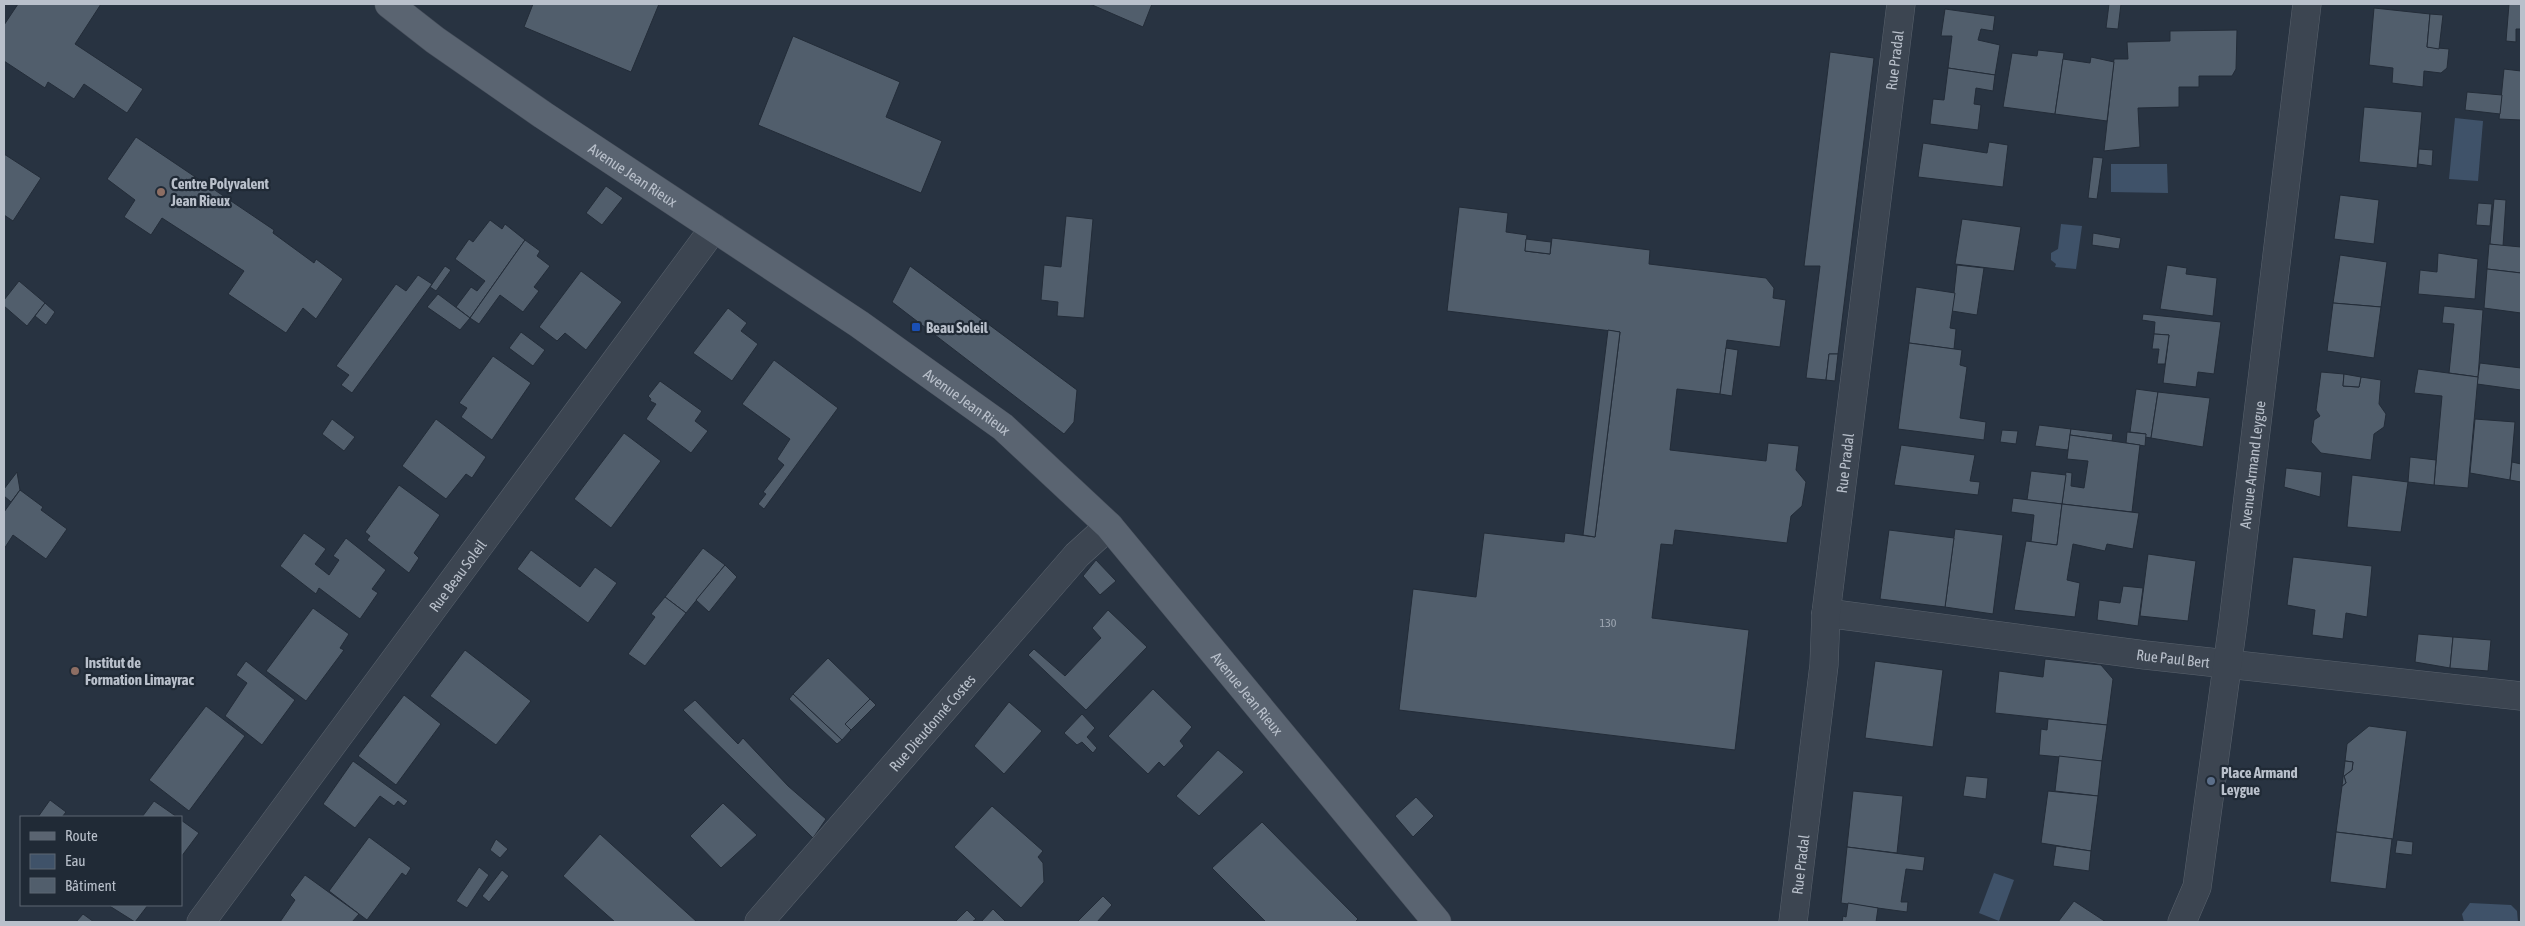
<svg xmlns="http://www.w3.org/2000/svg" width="2525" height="926" viewBox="0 0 2525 926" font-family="'Asap Condensed',sans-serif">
	<rect width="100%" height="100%" fill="#283341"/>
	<!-- water -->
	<g fill="#3f5269">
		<path d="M2455,118L2483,121L2478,181L2449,179Z"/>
		<path d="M2111,164H2167L2168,193L2111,192Z"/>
		<path d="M2061,224L2082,226L2076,269L2055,267L2056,264L2051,260V253L2058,249Z"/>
		<path d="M1994,873L2014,880L1999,921L1979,913Z"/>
		<path d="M2470,903L2511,905L2517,911L2518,922H2464L2462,914Z"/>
	</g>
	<!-- building -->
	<g fill="#515e6c" stroke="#232c38">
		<path d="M18,4H101L75,44L143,89L127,113L84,84L74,99L48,82L45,88L4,61V25Z"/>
		<path d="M533,4H659L631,72L524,27Z"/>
		<path d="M1090,4H1152L1143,27Z"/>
		<path d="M2109,4H2121L2118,29L2106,28Z"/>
		<path d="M2509,4H2521V29H2516V42L2506,41Z"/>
		<path d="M2374,8L2430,14L2427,47L2449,49L2447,68L2441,73L2424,71L2423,87L2392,83L2393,68L2369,65Z"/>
		<path d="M1945,9L1995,16L1993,31L1981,29L1978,40L2000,45L1995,75L1948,68L1952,36H1941Z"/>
		<path d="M2430,14L2443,15L2439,49L2427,47Z"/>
		<path d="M2237,30L2236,69L2232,76H2199V87H2179V107L2138,108L2140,147L2104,151L2114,59H2128L2127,42L2170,41V31Z"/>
		<path d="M793,36L900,82L886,117L942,141L921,193L758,125Z"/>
		<path d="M2038,50L2064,53L2055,114L2003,107L2012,53L2037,56Z"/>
		<path d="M1830,52L1874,58L1838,354H1829L1826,380L1806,378L1820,266H1804Z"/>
		<path d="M2091,57L2114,62L2107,121L2055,114L2063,59L2090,63Z"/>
		<path d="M1948,68L1995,75L1993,91L1976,88L1974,104L1981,105L1978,130L1930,124L1933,99L1944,100Z"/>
		<path d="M2504,69L2521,71V120L2499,119Z"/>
		<path d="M2467,92L2502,95L2500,114L2465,110Z"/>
		<path d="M2364,107L2422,112L2417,168L2359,162Z"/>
		<path d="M136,137L274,230L273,233L314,263L316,259L343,279L316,319L303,308L286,333L228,294L244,271L162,218L151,235L124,217L135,200L107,179Z"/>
		<path d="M1989,142L2008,145L2003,187L1918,177L1923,143L1987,153Z"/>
		<path d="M2419,149L2433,150L2432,166L2418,164Z"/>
		<path d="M4,154L41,178L13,221L4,215Z"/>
		<path d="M2093,157L2103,158L2097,199L2088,198Z"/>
		<path d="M606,186L623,198L602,225L586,213Z"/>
		<path d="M2340,195L2379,200L2374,244L2334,239Z"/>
		<path d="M2494,199L2506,200L2503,246L2490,244Z"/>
		<path d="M2478,203L2492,204L2490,226L2476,225Z"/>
		<path d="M1459,207L1508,213L1506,232L1527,235L1525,251L1550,254L1552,238L1650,250L1649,264L1766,278L1774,288L1773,298L1786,300L1780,347L1727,340L1720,394L1677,389L1670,450L1766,461L1768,443L1799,446L1796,470L1806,482L1802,506L1791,516L1787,543L1675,530L1673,545L1661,544L1652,618L1749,630L1735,750L1399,710L1413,589L1476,597L1484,533L1564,542L1565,533L1595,537L1620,332L1447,311Z"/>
		<path d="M1066,216L1093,219L1084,318L1057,316L1058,302L1041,300L1044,265L1061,267Z"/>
		<path d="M1962,219L2021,227L2014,271L1955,264Z"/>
		<path d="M490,220L502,229L505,224L525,240L470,318L456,307L471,287L477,291L485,281L455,259L469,239L473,242Z"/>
		<path d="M2093,233L2121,238L2119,249L2092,245Z"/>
		<path d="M1526,239L1551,242L1550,254L1525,251Z"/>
		<path d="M525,240L540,251L537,256L550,266L534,287L539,291L523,312L500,295L479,324L470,318Z"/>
		<path d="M2489,244L2521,247V273L2487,269Z"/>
		<path d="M2438,253L2478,259L2475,299L2418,294L2420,270L2437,272Z"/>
		<path d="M2340,255L2387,262L2381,307L2333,303Z"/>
		<path d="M1957,265L1984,268L1977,315L1952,311Z"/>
		<path d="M2167,265L2187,268L2186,274L2217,278L2213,316L2160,309Z"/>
		<path d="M445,266L451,270L436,291L430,287Z"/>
		<path d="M910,266L1077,390L1074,422L1064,434L892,302Z"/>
		<path d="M2487,269L2521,273V313L2484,308Z"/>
		<path d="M581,271L622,302L586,350L565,333L557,341L539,327Z"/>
		<path d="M418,275L432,284L352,393L341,385L349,375L336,366L396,284L406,291Z"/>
		<path d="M19,281L45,303L27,326L4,306V300Z"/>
		<path d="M1916,287L1955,293L1950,328L1956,329L1954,349L1909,343Z"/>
		<path d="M438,294L470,318L460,330L427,307Z"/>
		<path d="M45,303L55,312L46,325L35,316Z"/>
		<path d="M2333,303L2381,307L2374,358L2327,351Z"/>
		<path d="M2444,306L2483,310L2478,377L2449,373L2454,324L2442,323Z"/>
		<path d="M728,308L747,323L741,331L758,344L732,381L693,353Z"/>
		<path d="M2143,314L2221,322L2214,374L2198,372L2196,387L2163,383L2169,335L2154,334L2155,322L2142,320Z"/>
		<path d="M1608,330L1620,332L1595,537L1583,535Z"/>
		<path d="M521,332L545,350L533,366L509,348Z"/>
		<path d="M2154,334L2169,335L2165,364H2157L2159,349H2152Z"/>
		<path d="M1909,343L1962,350L1960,365L1967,367L1960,418L1986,422L1984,440L1898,429Z"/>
		<path d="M1726,348L1738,350L1732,396L1720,394Z"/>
		<path d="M1829,354H1838L1835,381L1826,380Z"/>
		<path d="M493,356L531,383L492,440L461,417L467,408L459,403Z"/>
		<path d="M774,360L838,408L764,509L758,504L766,494L763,492L784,465L777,459L790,439L742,404Z"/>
		<path d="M2480,363L2521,368V390L2477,384Z"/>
		<path d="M2418,369L2478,377L2468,488L2434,485L2442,396L2414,393Z"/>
		<path d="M2321,372L2344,374L2343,386L2359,387L2361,377L2381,380L2379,404L2386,414L2384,427L2374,434L2371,460L2321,453L2311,442L2314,420L2320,416L2316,410Z"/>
		<path d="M2344,374L2361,377L2359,387L2343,386Z"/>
		<path d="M660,381L702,411L695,421L708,431L691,453L646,419L656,404L650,401L651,399L648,396Z"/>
		<path d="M2136,389L2158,392L2151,438L2145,437L2146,434L2130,432Z"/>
		<path d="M2158,392L2210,398L2203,447L2151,438Z"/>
		<path d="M332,419L355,437L344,451L322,434Z"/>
		<path d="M436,419L486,457L472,478L466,474L446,499L402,466Z"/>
		<path d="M2475,419L2515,422L2510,480L2470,473Z"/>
		<path d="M2039,425L2071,429L2068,450L2035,446Z"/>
		<path d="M2071,429L2113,434L2112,441L2070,435Z"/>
		<path d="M2002,430L2018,431L2016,444L2000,442Z"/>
		<path d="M2127,432L2146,434L2145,446L2126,443Z"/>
		<path d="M624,433L661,461L611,528L574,499Z"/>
		<path d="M2070,435L2140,445L2132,512L2062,504L2066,472L2072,473L2071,486L2084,488L2088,461L2067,459Z"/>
		<path d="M1901,445L1975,455L1970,481L1980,482L1978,495L1894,485Z"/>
		<path d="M2410,457L2436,460L2434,485L2408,482Z"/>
		<path d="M2512,462L2521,464V482L2510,480Z"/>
		<path d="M2286,468L2322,472L2320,497L2284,487Z"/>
		<path d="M2031,471L2066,475L2062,504L2027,500Z"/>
		<path d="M17,472L20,490L11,502L4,496V489Z"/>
		<path d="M2352,475L2408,482L2401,532L2347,527Z"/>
		<path d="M399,485L440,515L414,553L419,558L409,573L367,540L370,536L365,532Z"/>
		<path d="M20,490L43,507L41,510L67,529L46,559L13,535L4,549V512Z"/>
		<path d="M2013,498L2062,504L2057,545L2031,542L2034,515L2011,512Z"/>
		<path d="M2062,504L2139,513L2133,549L2107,544L2105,551L2073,544L2067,580L2080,583L2075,617L2014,610L2026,541L2057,545Z"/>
		<path d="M1955,529L2003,535L1993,614L1945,607Z"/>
		<path d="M1889,530L1954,538L1945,607L1880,599Z"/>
		<path d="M304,533L326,549L315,564L329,575L339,560L333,556L346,538L386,570L372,589L378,593L360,619L319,588L316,594L280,566Z"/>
		<path d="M703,548L725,565L686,613L665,597Z"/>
		<path d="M531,550L580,587L595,567L617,583L588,623L517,569Z"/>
		<path d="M2148,554L2196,561L2188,621L2140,616Z"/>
		<path d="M2293,557L2372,566L2367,617L2346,613L2343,639L2312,635L2315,610L2287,605Z"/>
		<path d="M1096,560L1116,581L1100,595L1083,576Z"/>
		<path d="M725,565L737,577L709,612L696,600Z"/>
		<path d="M2123,586L2143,588L2138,626L2097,620L2099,600L2120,603Z"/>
		<path d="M665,597L686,613L645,666L628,654L655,617L651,614Z"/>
		<path d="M313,608L349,634L340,648L344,650L306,701L266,671Z"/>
		<path d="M1108,610L1147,647L1086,710L1028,655L1034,649L1065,676L1101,638L1092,628Z"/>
		<path d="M2418,634L2453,637L2450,668L2415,662Z"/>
		<path d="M2453,637L2491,640L2488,671L2450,668Z"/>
		<path d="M465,650L531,701L496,745L430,696Z"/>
		<path d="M828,658L870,699L845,724L851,730L842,740L793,694Z"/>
		<path d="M2045,659L2101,665L2113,679L2107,725L1995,713L1999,671L2043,677Z"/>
		<path d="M246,661L295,700L262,745L225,716L247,683L236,675Z"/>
		<path d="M1875,661L1943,670L1933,747L1865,738Z"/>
		<path d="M1153,689L1192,727L1180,741L1184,746L1164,767L1159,762L1148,774L1108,736Z"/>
		<path d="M793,694L842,740L837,744L789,699Z"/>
		<path d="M404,695L441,724L396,785L358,756Z"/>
		<path d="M870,699L876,705L851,730L845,724Z"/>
		<path d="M695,700L738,744L743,738L788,786L826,819L813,838L683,710Z"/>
		<path d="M1009,702L1042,731L1004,774L974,746Z"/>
		<path d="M206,706L245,736L189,811L149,780Z"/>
		<path d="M1082,714L1095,728L1087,737L1097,748L1093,753L1082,742L1077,745L1064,733Z"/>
		<path d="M2048,719L2107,725L2102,761L2039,755L2041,729L2047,730Z"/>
		<path d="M2369,726L2407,731L2393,839L2336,832L2342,786L2346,783L2344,776L2352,770L2353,762L2345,761L2347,744Z"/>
		<path d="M1218,750L1244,772L1199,816L1176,796Z"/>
		<path d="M2059,756L2102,761L2098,796L2055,791Z"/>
		<path d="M353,761L408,801L404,806L398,801L394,806L380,796L355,828L323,804Z"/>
		<path d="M2345,761L2353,762L2352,770L2344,776L2346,783L2342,786Z"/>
		<path d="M1966,776L1988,778L1986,799L1963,796Z"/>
		<path d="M1853,791L1903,796L1897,853L1847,847Z"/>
		<path d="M2048,791L2098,796L2091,851L2041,843Z"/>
		<path d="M1416,797L1434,816L1413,837L1395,816Z"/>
		<path d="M50,800L66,812L62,817H38Z"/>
		<path d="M154,801L177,817H142Z"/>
		<path d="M723,803L757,835L721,868L690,836Z"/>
		<path d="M992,806L1043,851L1038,857L1043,863L1044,882L1021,908L954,847Z"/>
		<path d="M181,820L199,833L181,857Z"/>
		<path d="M1262,822L1358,919L1355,922H1266L1212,868Z"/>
		<path d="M2336,832L2392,839L2386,889L2330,882Z"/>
		<path d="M600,834L697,922H615L563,876Z"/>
		<path d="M369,837L411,868L406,876L402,873L367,920L329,891Z"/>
		<path d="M496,839L508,849L500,858L490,850Z"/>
		<path d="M2397,840L2413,842L2412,855L2395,853Z"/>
		<path d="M2056,846L2091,851L2089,871L2053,866Z"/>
		<path d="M1847,847L1925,857L1923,871L1906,869L1901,902H1908L1907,912L1841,903Z"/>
		<path d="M479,867L489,875L467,908L456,901Z"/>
		<path d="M502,870L509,876L489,902L482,896Z"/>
		<path d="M305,875L359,914L352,922H280L295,900L290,895Z"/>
		<path d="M1103,896L1112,905L1097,922H1077Z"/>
		<path d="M2074,901L2106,922H2058Z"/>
		<path d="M1848,903L1878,908L1876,922H1880H1842L1843,916L1846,917Z"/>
		<path d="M108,905H148L135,922Z"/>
		<path d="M993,909L1006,922H981Z"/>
		<path d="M967,910L976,919L972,922H955Z"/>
		<path d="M83,914L94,922H76Z"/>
	</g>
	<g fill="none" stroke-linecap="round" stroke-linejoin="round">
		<defs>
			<g id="minor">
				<path id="s1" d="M1826,613L2145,655L2521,696"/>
				<path id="s2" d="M201,922L714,228"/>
				<path id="s3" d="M759,922L1077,555L1109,526"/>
				<path id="s4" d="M1793,922L1824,665L1826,613L1901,4"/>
				<path id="s5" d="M2182,922L2197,887L2233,623L2307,4"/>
			</g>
			<g id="major">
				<path id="s6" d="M389,4L435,40L543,115L859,324L1003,427L1109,526L1437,922"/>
			</g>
		</defs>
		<!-- minor casing -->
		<use href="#minor" stroke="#5a636e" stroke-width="29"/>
		<!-- major casing -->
		<use href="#major" stroke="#464e5a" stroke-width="29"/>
		<!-- minor -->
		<use href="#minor" stroke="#3c4551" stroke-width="28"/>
		<!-- major -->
		<use href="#major" stroke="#5a6471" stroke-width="28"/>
	</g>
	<!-- markers -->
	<g fill="#8d6e63" stroke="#202a36" stroke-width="2">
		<circle cx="161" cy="192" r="5"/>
		<circle cx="75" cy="671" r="5"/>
	</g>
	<rect fill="#1a4fb4" stroke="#202a36" stroke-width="2" x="911" y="322" width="10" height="10" rx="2.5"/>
	<circle fill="#5c6f8a" stroke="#202a36" stroke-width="2" cx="2211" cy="781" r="5"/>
	<g text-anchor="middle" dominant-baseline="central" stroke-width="4.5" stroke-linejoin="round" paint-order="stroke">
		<!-- number labels -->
		<g font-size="12" fill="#9fa8b3">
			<text x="1608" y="623">130</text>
		</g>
		<!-- street labels -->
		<g font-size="15" fill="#b9c0cb" stroke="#202a36">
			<text stroke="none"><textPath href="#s4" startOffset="868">Rue Pradal</textPath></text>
			<text stroke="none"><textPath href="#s6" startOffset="298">Avenue Jean Rieux</textPath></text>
			<text stroke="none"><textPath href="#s6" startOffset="702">Avenue Jean Rieux</textPath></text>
			<text stroke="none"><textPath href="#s4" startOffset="462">Rue Pradal</textPath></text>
			<text stroke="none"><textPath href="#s5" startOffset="464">Avenue Armand Leygue</textPath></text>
			<text stroke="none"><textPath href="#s2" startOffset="431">Rue Beau Soleil</textPath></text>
			<text stroke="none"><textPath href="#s1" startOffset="350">Rue Paul Bert</textPath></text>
			<text stroke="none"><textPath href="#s6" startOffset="1108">Avenue Jean Rieux</textPath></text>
			<text stroke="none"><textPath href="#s3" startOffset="264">Rue Dieudonné Costes</textPath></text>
			<text stroke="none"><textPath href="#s4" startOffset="58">Rue Pradal</textPath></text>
		</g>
		<!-- poi labels -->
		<g font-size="15" font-weight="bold" fill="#b9c0cb" stroke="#202a36" text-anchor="start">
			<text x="171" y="183">Centre Polyvalent<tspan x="171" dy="17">Jean Rieux</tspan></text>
			<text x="926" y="327">Beau Soleil</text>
			<text x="85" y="662">Institut de<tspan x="85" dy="17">Formation Limayrac</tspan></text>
			<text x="2221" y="772">Place Armand<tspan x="2221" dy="17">Leygue</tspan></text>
		</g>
	</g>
	<!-- border -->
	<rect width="2525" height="926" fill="none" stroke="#b9c0cb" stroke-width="10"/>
	<!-- legend -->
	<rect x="20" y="816" width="162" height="90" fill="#202a36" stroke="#5d6672"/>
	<rect x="30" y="832" width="25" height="8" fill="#5a6471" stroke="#5d6672"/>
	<text x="65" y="841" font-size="15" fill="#b9c0cb">Route</text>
	<rect x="30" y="854" width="25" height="15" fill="#3f5269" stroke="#5d6672"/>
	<text x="65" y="866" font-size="15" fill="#b9c0cb">Eau</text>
	<rect x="30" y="878" width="25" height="15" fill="#515e6c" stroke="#5d6672"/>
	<text x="65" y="891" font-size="15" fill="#b9c0cb">Bâtiment</text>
</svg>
